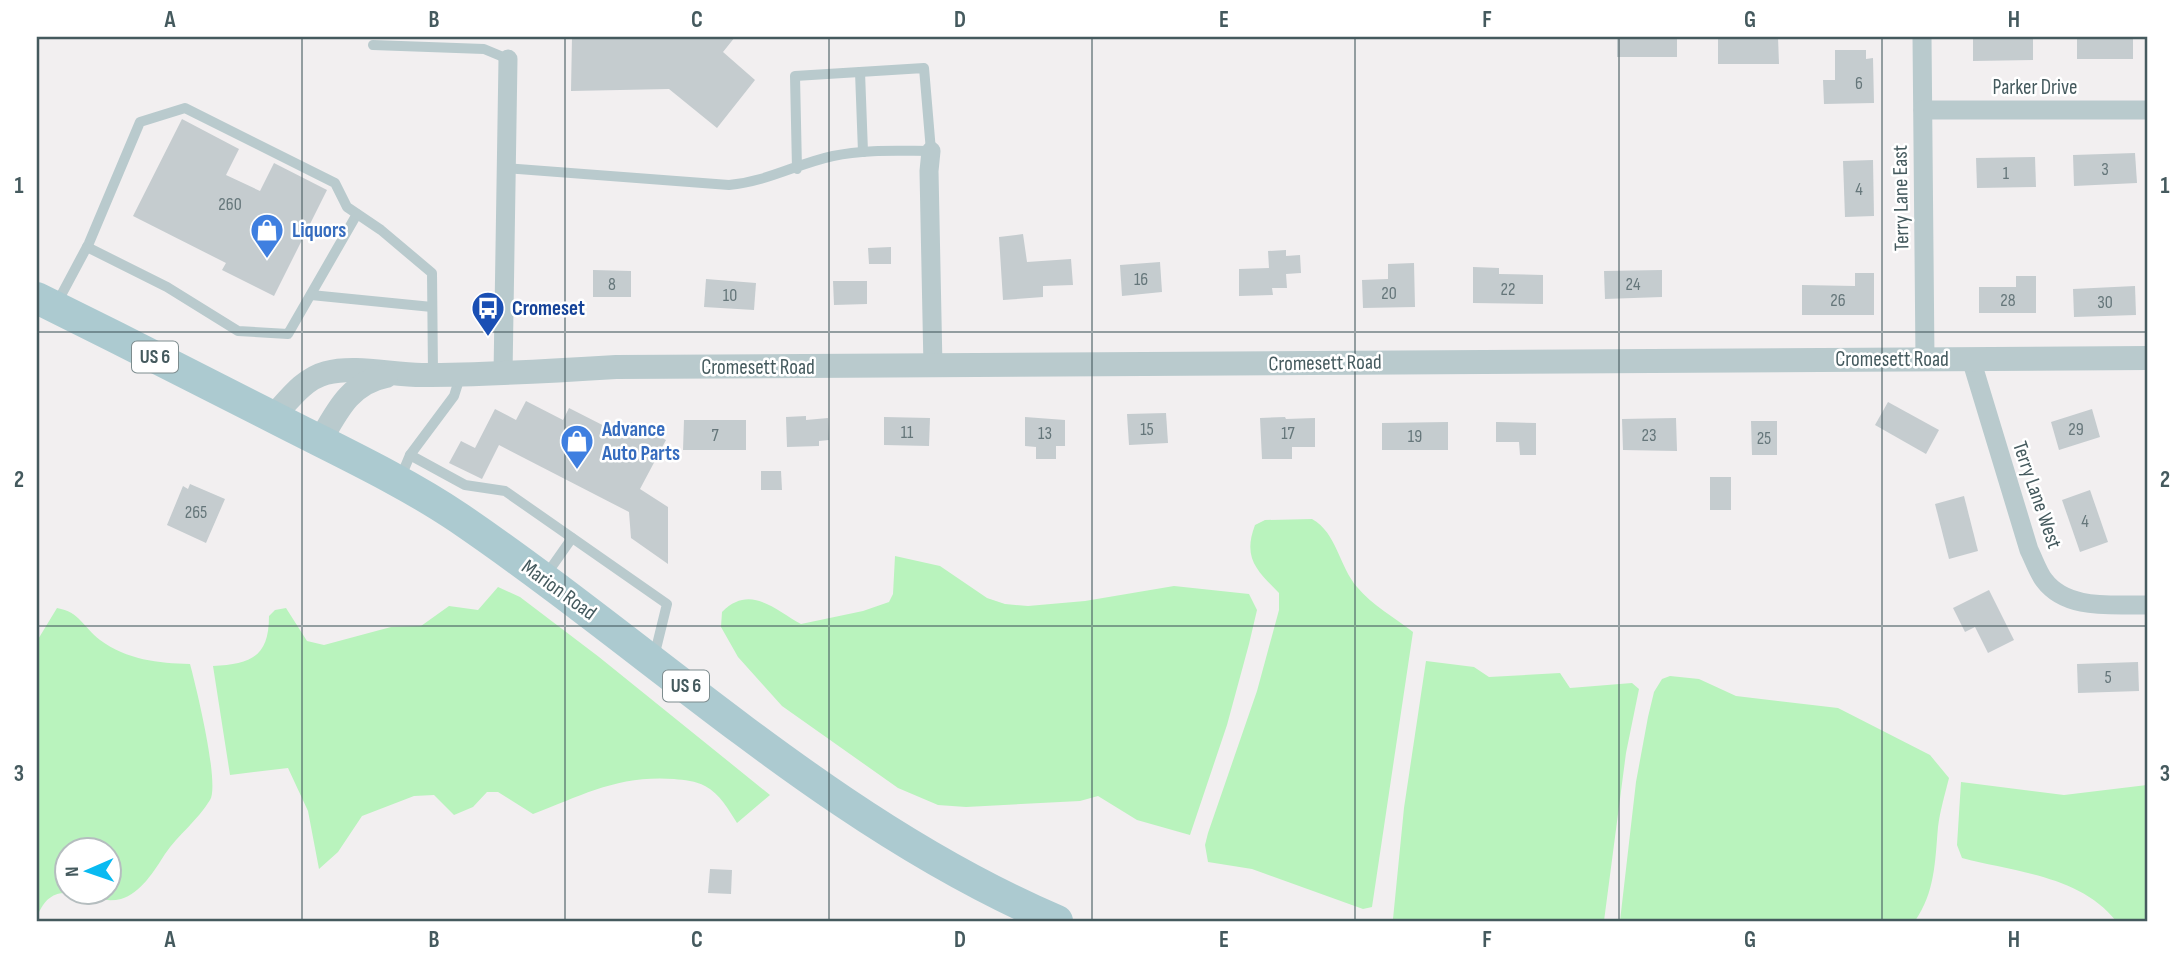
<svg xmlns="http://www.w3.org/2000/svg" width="2184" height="958" viewBox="0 0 2184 958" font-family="'Sofia Sans Condensed',sans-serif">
	<rect width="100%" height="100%" fill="#f2eff0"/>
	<!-- green -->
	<g fill="#b9f3bd" fill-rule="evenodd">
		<path d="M1312,519C1337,533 1339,566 1357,587C1372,605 1395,618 1413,632L1372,907L1363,909L1252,869L1208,862L1205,845L1208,833L1257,691L1279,610V593C1258,571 1242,559 1255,525L1265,520Z"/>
		<path d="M895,556L940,566L987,598L1005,604L1028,606L1085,601L1174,586L1249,594L1257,610L1249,644L1227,725L1190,835L1137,820L1098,796L1080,801L966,807L938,805L898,788L782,706L738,657L721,627L722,612C750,584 774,609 801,624L863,611L889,602L893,594Z"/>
		<path d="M498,587L520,597L599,657L770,795L737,823C728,809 720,794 705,786C696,781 684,780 674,779C618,775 583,795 533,814L498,792H487L473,807L454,815L434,795L414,796L362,816L338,852L319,869L308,811L288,768L230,775L213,666C251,664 269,657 269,616L275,610L286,608L307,641L324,645L391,627L421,626L449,606L478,610Z"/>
		<path d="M57,608C80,612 83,627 100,640C127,660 158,663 190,664C196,686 220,784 210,800C198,820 178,835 165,854C155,870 140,894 121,899C88,907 55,871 37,917V641ZM66,850H108V892H66Z"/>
		<path d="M1426,661L1474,667L1489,677L1560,673L1570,688L1632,683L1639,689L1626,753L1604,921L1393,919L1404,808Z"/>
		<path d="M1670,676L1699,679L1736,696L1838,708L1930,755L1949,778C1945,794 1940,811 1938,827C1935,862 1935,892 1915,921H1620L1636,782L1648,717L1654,692L1662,679Z"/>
		<path d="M1961,782L2064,795L2147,785V921H2116C2080,875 2014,872 1962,858L1957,845Z"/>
	</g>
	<!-- building -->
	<g fill="#c5cccf">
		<path d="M572,37H735L723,52L755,80L717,128L669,89L571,91Z"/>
		<rect x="1617" y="37" width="60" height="20"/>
		<path d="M1718,37H1778L1779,64H1718Z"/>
		<path d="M1973,37H2033V60L1973,61Z"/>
		<rect x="2077" y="37" width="56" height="22"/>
		<path d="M1835,50H1866V59L1873,58L1874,103L1824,104L1823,80H1835Z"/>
		<path d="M182,119L239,149L226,175L260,191L274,163L327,190L274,296L222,270L226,263L133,216Z"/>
		<path d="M2135,153L2137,183L2074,186L2073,155Z"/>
		<path d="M2035,157L2036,187L1977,188L1976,158Z"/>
		<path d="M1873,160L1874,216L1845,217L1843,161Z"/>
		<path d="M1023,234L1027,262L1071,259L1073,285L1043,286V297L1003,300L999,237Z"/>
		<path d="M891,247V264H869L868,248Z"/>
		<path d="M1286,250V256L1300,255L1301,273L1286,274L1287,288H1272L1273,295L1239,296V269L1269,268L1268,251Z"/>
		<path d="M1160,262L1162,292L1122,296L1120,265Z"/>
		<path d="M1414,263L1415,307L1363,308L1362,280L1388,279V264Z"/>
		<path d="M1473,267L1499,268V274L1543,275V304L1473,303Z"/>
		<path d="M593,270L631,271V297H593Z"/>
		<path d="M1662,270V297L1605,299L1604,271Z"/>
		<path d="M1855,273H1874V315H1802V285L1855,286Z"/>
		<path d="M2016,276H2036V313H1979V287H2016Z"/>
		<path d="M706,279L756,283L754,310L704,307Z"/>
		<path d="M833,281H867V304L834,305Z"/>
		<path d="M2135,286L2136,315L2074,317L2073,289Z"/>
		<path d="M526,401L563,420L569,408L624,436L631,422L666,440L640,489L668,507V564L631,538L629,512L499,445L482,479L449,463L461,441L475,448L495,409L516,420Z"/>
		<path d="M1888,402L1939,430L1926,454L1875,425Z"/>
		<path d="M2092,409L2100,437L2059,450L2051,422Z"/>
		<path d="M1166,413L1168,443L1129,445L1127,414Z"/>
		<path d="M806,416V420L828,418L829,440L819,441V446L787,447L786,417Z"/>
		<path d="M884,417L930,418L929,446L884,445Z"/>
		<path d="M1025,417L1065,420V446H1056V459H1036V447L1025,446Z"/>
		<path d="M1285,417L1286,419L1315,418V447H1292V459H1262L1260,418Z"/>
		<path d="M1676,418L1677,451L1623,450L1622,419Z"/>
		<path d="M684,420H746V450H683Z"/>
		<path d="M1751,421H1777V455H1752Z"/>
		<path d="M1448,422V450H1382V423Z"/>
		<path d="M1496,422L1536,423V455H1520L1519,442H1496Z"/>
		<path d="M761,471H781L782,490H761Z"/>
		<rect x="1710" y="477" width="21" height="33"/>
		<path d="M190,484L225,499L206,543L167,525L183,486L188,489Z"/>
		<path d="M2090,490L2108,542L2080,552L2062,500Z"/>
		<path d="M1964,496L1978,551L1949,559L1935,504Z"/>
		<path d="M1989,590L2014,640L1988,653L1975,627L1965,632L1953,608Z"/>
		<path d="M2138,662L2139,691L2078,693L2077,664Z"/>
		<path d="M710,869L732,870L731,894L708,893Z"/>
	</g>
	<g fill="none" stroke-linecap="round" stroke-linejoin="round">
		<!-- service -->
		<g stroke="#b9cacd" stroke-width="10">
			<path d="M373,45L484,49L508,59"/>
			<path d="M860,72L863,152"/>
			<path d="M506,168L729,185C769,181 796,164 833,156C865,149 899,151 931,151L924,68L795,76L797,169"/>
			<path d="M87,247L167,287L238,331L288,334L357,214"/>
			<path d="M311,295L432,307"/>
			<path d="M57,303L89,243L140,122L185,108L335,183L347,207L381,230L432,273L433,374"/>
			<path d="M410,455L454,396L460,377"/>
			<path d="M400,479L410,455L465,485L505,491L667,604L654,657"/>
			<path d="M546,575L572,538"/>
		</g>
		<!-- minor -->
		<g stroke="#b9cacd" stroke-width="19">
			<path d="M1922,37L1925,359"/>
			<path d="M1923,110H2147"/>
			<path d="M931,151L929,171L933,367"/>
			<path d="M1971,359L2029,550C2034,560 2038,572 2044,580C2067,611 2113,604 2147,605"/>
			<path d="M503,375L508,59"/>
		</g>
		<!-- tertiary -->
		<g stroke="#b9cacd" stroke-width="24">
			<path d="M273,417C288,401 303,379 326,373C356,365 391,375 422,375C487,375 552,371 616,367L2147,358"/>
			<path d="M320,441C337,411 350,383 386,376"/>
		</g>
		<!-- primary -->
		<path stroke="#accad0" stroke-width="32" d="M37,298C116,337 195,377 273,417C335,449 401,479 459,518C658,654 833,825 1057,921"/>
	</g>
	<!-- grid -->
	<path fill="none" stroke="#455a5e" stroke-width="2" stroke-opacity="0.55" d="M302,37V921M565,37V921M829,37V921M1092,37V921M1355,37V921M1619,37V921M1882,37V921M37,332H2147M37,626H2147"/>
	<!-- icons -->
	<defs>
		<symbol id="shop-pin" viewBox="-11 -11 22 30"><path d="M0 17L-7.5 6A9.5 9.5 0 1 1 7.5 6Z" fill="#3f7fe0" stroke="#fff"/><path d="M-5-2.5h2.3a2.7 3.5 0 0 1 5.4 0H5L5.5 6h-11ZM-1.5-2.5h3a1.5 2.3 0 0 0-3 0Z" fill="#fff"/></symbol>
		<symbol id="bus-pin" viewBox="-11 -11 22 30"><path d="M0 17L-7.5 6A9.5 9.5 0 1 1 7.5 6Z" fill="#1a4fb4" stroke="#fff"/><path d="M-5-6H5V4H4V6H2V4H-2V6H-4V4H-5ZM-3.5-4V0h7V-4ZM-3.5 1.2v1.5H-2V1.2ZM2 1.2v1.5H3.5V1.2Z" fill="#fff"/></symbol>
	</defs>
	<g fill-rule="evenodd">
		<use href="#shop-pin" x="248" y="211" width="38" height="52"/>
		<use href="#bus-pin" x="469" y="289" width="38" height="52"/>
		<use href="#shop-pin" x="558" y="422" width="38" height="52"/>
	</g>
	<g text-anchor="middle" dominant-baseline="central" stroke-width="5" stroke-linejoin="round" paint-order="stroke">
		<!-- number labels -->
		<g font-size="18" fill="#65767a">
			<text x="1859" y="83">6</text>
			<text x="2105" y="169">3</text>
			<text x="2006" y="173">1</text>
			<text x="1859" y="189">4</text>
			<text x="230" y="204">260</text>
			<text x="1141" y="279">16</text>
			<text x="612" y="284">8</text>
			<text x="1633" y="284">24</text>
			<text x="1508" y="289">22</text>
			<text x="1389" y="293">20</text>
			<text x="730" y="295">10</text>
			<text x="1838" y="300">26</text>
			<text x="2008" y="300">28</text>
			<text x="2105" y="302">30</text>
			<text x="1147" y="429">15</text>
			<text x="2076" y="429">29</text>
			<text x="907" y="432">11</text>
			<text x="1045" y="433">13</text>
			<text x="1288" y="433">17</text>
			<text x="715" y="435">7</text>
			<text x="1649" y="435">23</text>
			<text x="1415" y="436">19</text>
			<text x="1764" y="438">25</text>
			<text x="196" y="512">265</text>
			<text x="2085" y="521">4</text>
			<text x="2108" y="677">5</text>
		</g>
		<!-- shield labels -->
		<g fill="#fff" stroke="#7d8c8e" stroke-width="2">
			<rect x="132" y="341.5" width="46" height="31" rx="5"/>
			<rect x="663" y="670.5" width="46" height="31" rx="5"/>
		</g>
		<g font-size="19" font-weight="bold" fill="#455a5e">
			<text x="155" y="357">US 6</text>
			<text x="686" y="686">US 6</text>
		</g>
		<!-- street labels -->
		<g font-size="21" fill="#455a5e" stroke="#fff">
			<text x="2035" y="87">Parker Drive</text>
			<text transform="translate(1901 198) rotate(-91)">Terry Lane East</text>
			<text x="1892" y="359">Cromesett Road</text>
			<text transform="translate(1325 363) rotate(-1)">Cromesett Road</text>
			<text x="758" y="367">Cromesett Road</text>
			<text transform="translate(2037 495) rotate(71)">Terry Lane West</text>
			<text transform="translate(559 590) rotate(36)">Marion Road</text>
		</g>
		<!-- shop labels -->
		<g font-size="21" font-weight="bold" fill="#366cbe" stroke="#fff" text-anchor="start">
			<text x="292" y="230">Liquors</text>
			<text x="602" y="429">Advance<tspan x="602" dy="24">Auto Parts</tspan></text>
		</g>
		<!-- transit labels -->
		<g font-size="21" font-weight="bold" fill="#164399" stroke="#fff" text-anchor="start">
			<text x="512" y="308">Cromeset</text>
		</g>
	</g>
	<!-- border -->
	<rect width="2184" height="958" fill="none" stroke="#ffffff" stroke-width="77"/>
	<!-- north arrow -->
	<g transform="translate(88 871) rotate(268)"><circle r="33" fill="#ffffff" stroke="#b5bdbf" stroke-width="2"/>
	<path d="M0-5L12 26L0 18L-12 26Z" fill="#09baf1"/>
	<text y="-10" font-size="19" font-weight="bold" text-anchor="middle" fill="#455a5e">N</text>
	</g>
	<rect x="38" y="38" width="2108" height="882" fill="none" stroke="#455a5e" stroke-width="2.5"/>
	<g font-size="23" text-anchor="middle" font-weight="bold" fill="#455a5e">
		<text x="170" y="27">A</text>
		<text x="434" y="27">B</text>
		<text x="697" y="27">C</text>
		<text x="960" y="27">D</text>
		<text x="1224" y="27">E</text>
		<text x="1487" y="27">F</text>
		<text x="1750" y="27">G</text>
		<text x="2014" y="27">H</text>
		<text x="19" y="193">1</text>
		<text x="2165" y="193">1</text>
		<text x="19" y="487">2</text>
		<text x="2165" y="487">2</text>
		<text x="19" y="781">3</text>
		<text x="2165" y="781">3</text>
		<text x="170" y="947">A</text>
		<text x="434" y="947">B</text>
		<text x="697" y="947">C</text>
		<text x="960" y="947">D</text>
		<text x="1224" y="947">E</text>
		<text x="1487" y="947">F</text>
		<text x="1750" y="947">G</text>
		<text x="2014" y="947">H</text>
	</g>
</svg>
